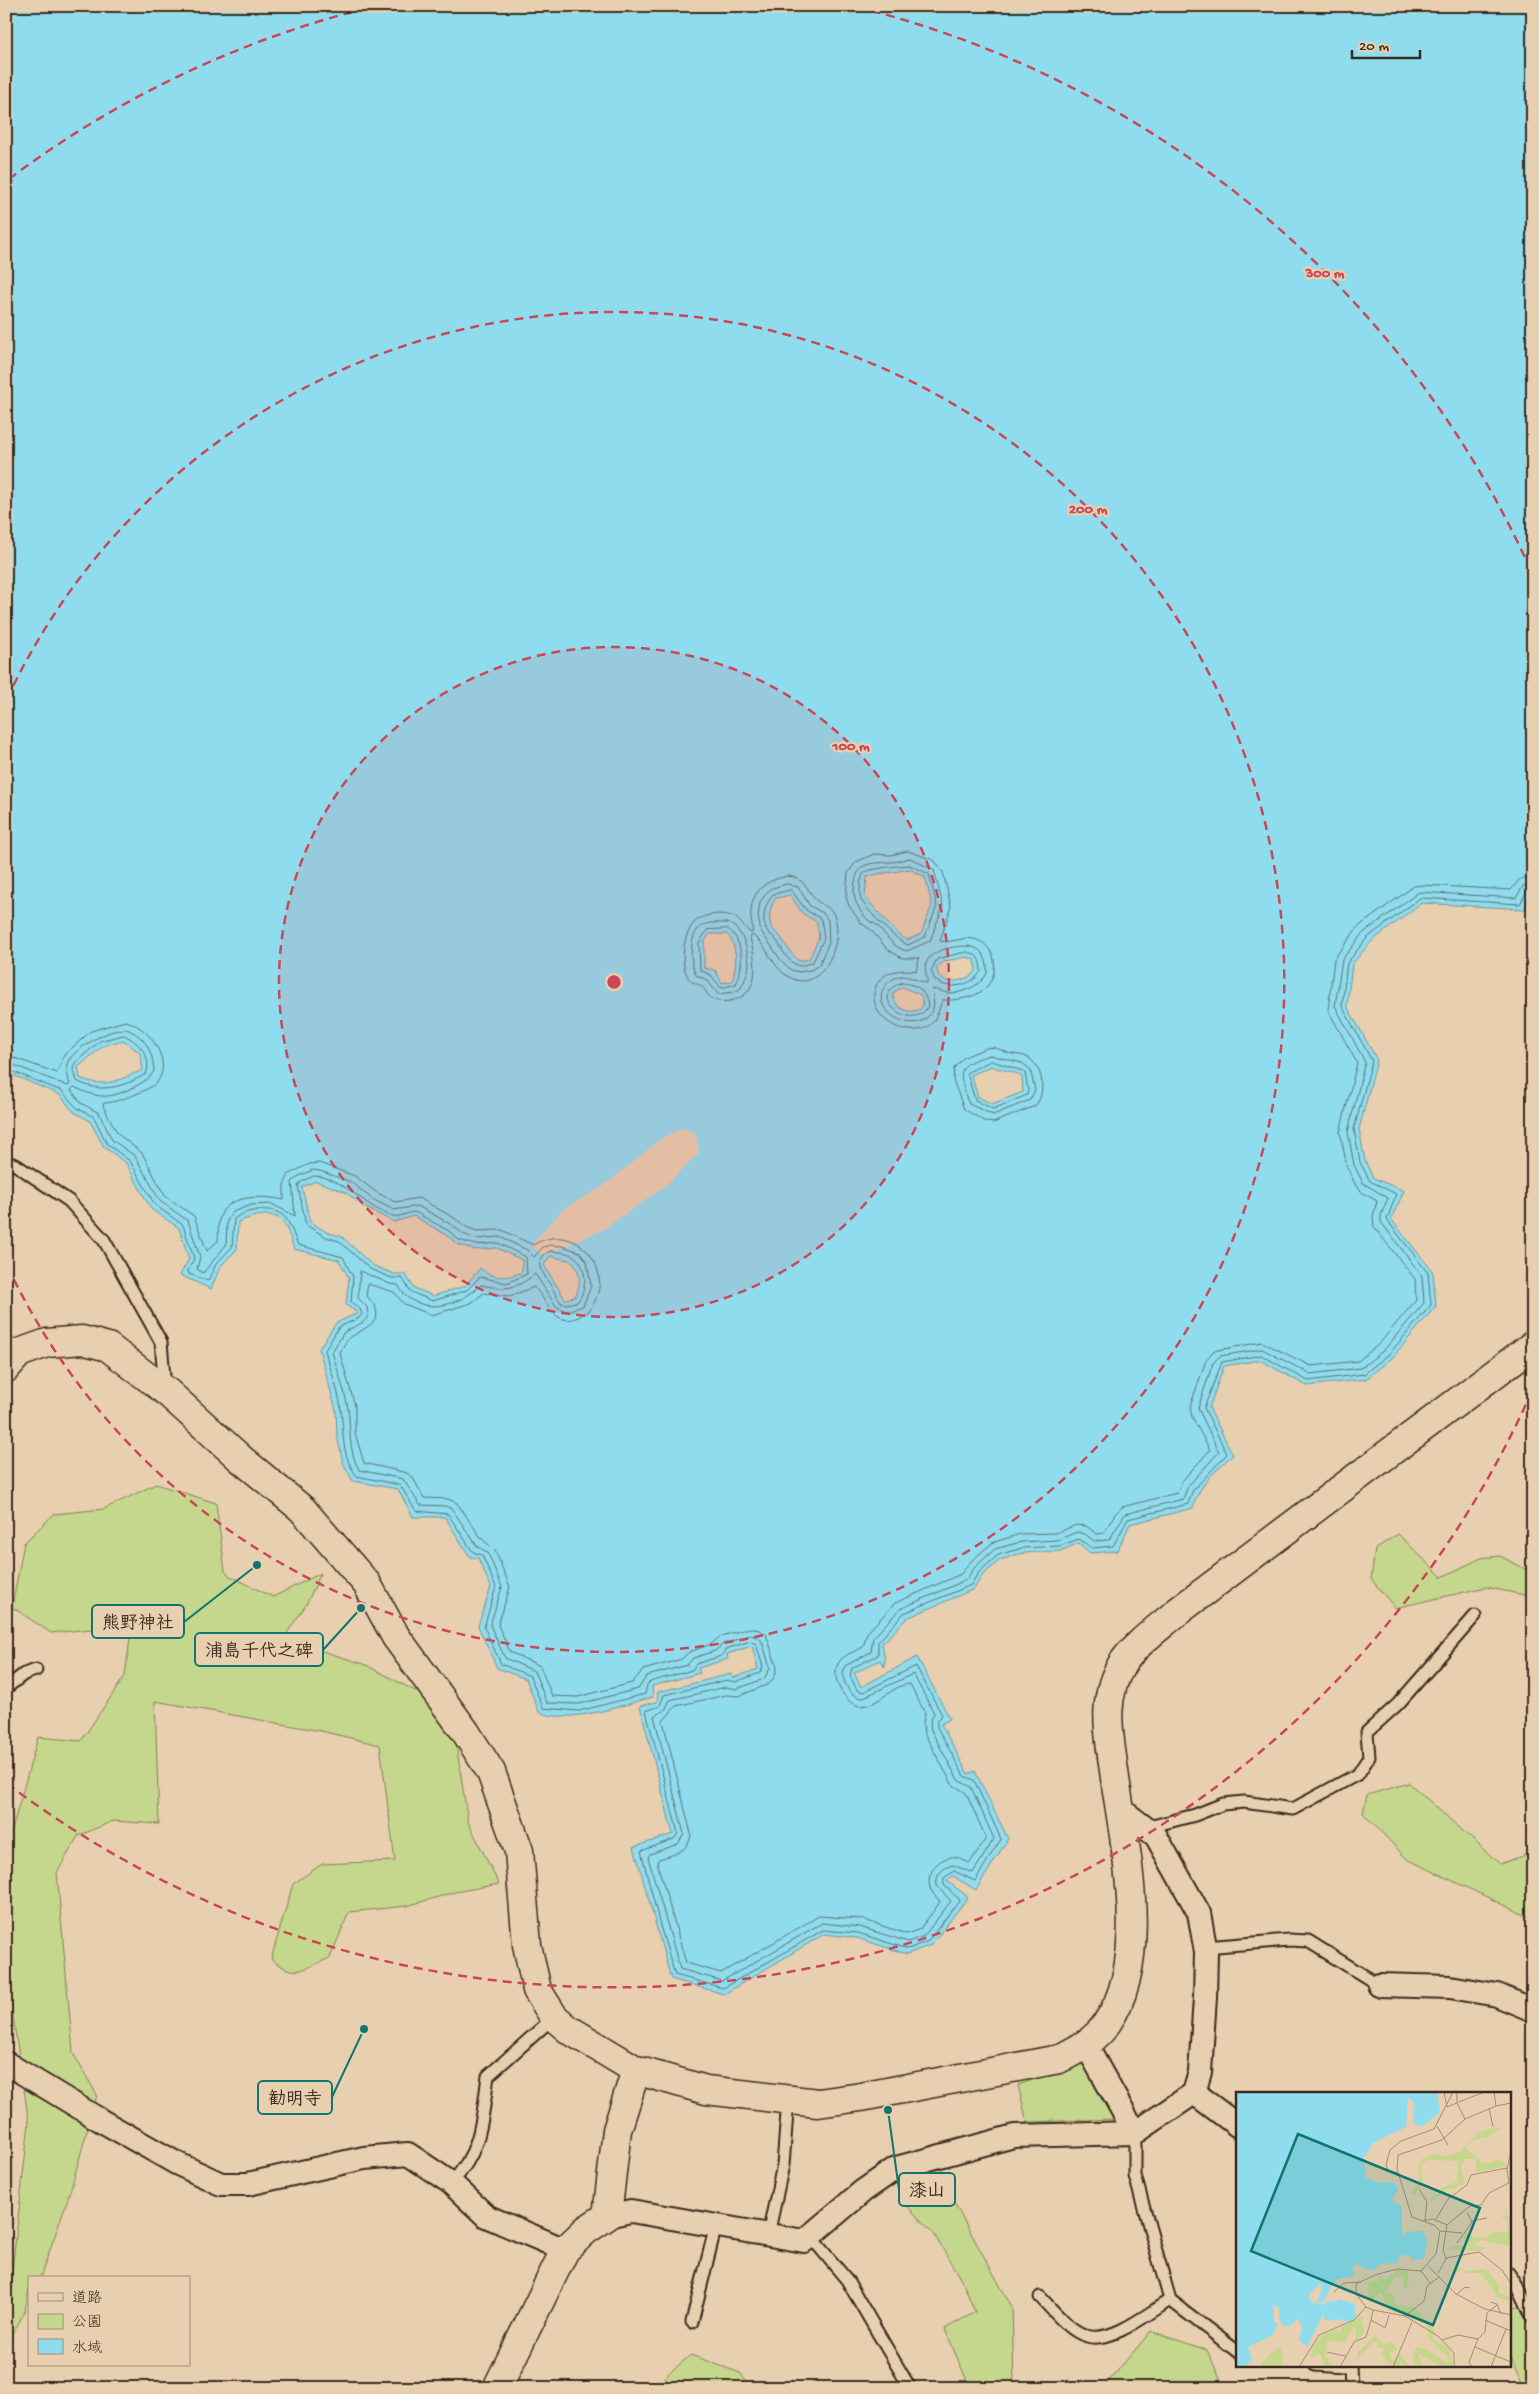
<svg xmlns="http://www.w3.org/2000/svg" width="1539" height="2394" viewBox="0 0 1539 2394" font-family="'Gochi Hand','Klee One',sans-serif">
	<rect width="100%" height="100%" fill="#e7cfaf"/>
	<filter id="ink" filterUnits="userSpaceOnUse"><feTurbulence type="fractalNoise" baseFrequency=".02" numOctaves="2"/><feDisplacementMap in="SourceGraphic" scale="10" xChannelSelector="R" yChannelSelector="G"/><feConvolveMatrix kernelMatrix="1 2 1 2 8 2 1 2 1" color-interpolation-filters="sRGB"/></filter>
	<g filter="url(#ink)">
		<!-- green -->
		<g fill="#c5d78c" stroke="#808055">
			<path d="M156,1484L216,1503L225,1571L230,1576L273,1597L321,1573L306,1605L283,1639L364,1664L419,1693L456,1743L468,1822L499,1884L455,1892L407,1906L349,1912L330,1958C302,1969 297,1979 271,1959L293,1884L322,1864L395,1861L380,1745L321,1731L155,1701L159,1824L113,1821L78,1836L57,1873L73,2053L97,2095L70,2192L40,2278H29C29,2305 23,2320 6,2341V2291L10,2288L29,2123L6,1970V1851L38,1737L81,1741L125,1676L130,1638L112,1627L51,1633L12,1607L24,1543L54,1514L104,1509Z"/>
			<path d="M1398,1534L1442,1577L1481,1558L1500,1556L1533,1573V1597L1486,1587L1395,1608L1371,1579L1375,1549Z"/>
			<path d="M1409,1783L1500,1864L1533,1852V1919L1407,1859L1363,1813L1367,1795Z"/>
			<path d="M1084,2063L1115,2119L1027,2122L1018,2085Z"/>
			<path d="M928,2175L943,2183L1012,2307L1014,2388H970L945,2329L975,2312L964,2285L934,2234L909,2208L903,2195L908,2181Z"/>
			<path d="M1510,2306L1533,2310V2388H1521V2382L1510,2353Z"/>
			<path d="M1151,2331L1207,2350L1222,2383L1219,2388H1103Z"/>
			<path d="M691,2355L740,2373L753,2388H674L664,2377Z"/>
		</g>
		<!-- water -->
		<path fill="#8fdcee" stroke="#6d959b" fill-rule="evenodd" d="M6,6H1533V888L1525,909L1421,903L1371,942L1352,964L1347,1006L1377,1060L1359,1129L1365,1161L1373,1178L1404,1191L1391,1219L1433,1272L1436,1306L1392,1358L1366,1379L1307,1386L1260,1360L1224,1366L1209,1408L1233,1455C1216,1469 1198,1486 1193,1508L1130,1524L1117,1551L1090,1553L1079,1543L1060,1551L1022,1553L1000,1560L982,1576L974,1589L907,1618L882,1644L885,1659L884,1667L880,1660L854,1673L861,1687L917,1657L950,1719L941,1724L968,1774L975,1771L1008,1839L976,1890L953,1876L947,1881L968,1897L931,1945L907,1954L857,1938L824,1934L724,1994L671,1979L634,1847L673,1834L640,1706L657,1702L658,1692L731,1674L733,1678L758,1669L752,1646L727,1654L728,1659L698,1668L700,1673L652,1686L653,1697C622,1705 569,1725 539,1712L526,1679L497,1668L478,1626L491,1587L478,1558L470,1557L445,1517H413L398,1489L353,1481L343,1463L337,1435L336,1410L319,1349L336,1323L358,1313L346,1305L349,1278L339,1260L294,1249C291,1241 288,1229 283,1222C272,1209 251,1217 238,1222L237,1249L220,1267L211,1289L180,1275L189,1259L179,1228L151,1209L126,1163L104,1147L90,1121L74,1112L60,1095L6,1072ZM909,869L925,877L932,905L921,934L907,940C893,931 876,910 865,896L867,877C880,872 894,873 909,869ZM790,895L803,914L817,922L819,937L809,959L799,961C790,953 787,946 780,936C778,933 773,931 772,928C767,918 770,907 776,898ZM709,934H727C738,947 737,966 732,981L722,983L715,970L704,968V943ZM967,957L975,960L976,971C966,983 936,988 937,967L945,961ZM902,987L921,995L923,1006L920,1009C907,1015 893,1007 893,993ZM123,1040L140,1053L143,1070C118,1080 106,1089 80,1078L78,1067L103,1046ZM992,1066C1002,1071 1014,1070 1022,1077L1023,1092L992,1104L978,1097L971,1075ZM316,1181L345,1192L366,1208L394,1222L414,1216L446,1235L457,1244L475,1250L497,1248L522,1260V1272C507,1278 493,1280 480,1268L465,1286L433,1296L414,1288L405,1274H394L372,1265L341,1236L328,1233L310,1222L302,1187ZM550,1256L572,1261C581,1272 581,1285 575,1297L565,1299L544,1265Z"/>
		<!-- pier -->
		<path fill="#e7cfaf" d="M682,1128L696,1134L699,1153L665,1186L604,1229L543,1256L531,1245L564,1208L601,1188L662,1138Z"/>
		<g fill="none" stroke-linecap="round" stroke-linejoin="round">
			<!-- shore -->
			<g stroke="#5d7171" stroke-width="1">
				<path d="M908,851L934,860L943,872L951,907L940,941C952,944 964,935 977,940C986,943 992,951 994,960C998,992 969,1001 942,1000C937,1017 933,1032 910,1030C862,1025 860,962 916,971L919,958H902L887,949L871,930L861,923L849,906L846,897L848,873L856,862L874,854L891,855Z"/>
				<path d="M910,858L934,870L943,906L930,941L907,951C893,948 887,936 878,926C875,923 871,923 868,920C860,912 853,900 854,889C857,861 867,864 891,862C897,862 903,859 910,858Z"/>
				<path d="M909,865L929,874L937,906L925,937L908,945C897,942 867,910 861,900C859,895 860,877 864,873C870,868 899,866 909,865Z"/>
				<path d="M789,876C803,878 807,888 814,898C820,905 830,906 834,915C845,940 822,996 789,977C772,968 768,945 752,935L750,938C756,961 762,995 730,1001C723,1002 717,1002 711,998C707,995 706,990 702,987C698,983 693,984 689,979C679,964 683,937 693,924C701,914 721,912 732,916C741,919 744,930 752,933C754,928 751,923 751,918C749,892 766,879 789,876Z"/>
				<path d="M787,884L798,887L810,906L823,913L828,920L829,942L819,965L811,970L799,972L791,970L780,959L761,931L758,917L760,902L770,889Z"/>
				<path d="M791,890L806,910L821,919L824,938L813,962L800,966C787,963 783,950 777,941C774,937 770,935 768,932C760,921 765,905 772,895Z"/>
				<path d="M726,923C742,925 749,952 749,966C748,973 744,983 740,989L734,992L718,994L707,980L696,975C689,962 688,929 706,924C712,922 720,923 726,923Z"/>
				<path d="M728,929C744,941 744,968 736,984L721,988L711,975L700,970L699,943L707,930Z"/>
				<path d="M968,946C983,948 988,959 987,973C981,986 962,994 948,993C943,992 937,990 933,989C931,996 936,1004 932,1011C918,1039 867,1011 885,986C889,981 895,977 901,976C910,976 918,981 927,983C928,978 924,971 926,964C930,949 955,946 968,946Z"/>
				<path d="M967,952C979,954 980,960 981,971C973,986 948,991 935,980L931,971L937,959Z"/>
				<path d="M901,983C918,984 925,990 928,1006C912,1035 865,995 901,983Z"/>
				<path d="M124,1035C138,1041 153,1057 146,1074C123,1087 100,1094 77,1081L73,1068L75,1063L100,1041Z"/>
				<path d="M986,1048C996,1046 1000,1050 1008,1053C1015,1055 1021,1054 1027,1057C1043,1066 1047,1093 1035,1106L993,1123L984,1121L964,1109L953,1080L954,1068L963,1058Z"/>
				<path d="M6,1055L57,1073L64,1055L91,1031L125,1021C147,1025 173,1059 158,1081C151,1090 116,1103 104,1103L103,1106L118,1134L142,1153L165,1196L194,1216L207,1251L218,1241C219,1234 217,1225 220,1217C227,1193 266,1196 284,1200V1185L289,1174L309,1164L319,1163L355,1176L376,1192L395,1202L419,1198L456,1219L466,1227L477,1231L502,1230L533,1245C579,1217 620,1276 588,1311C555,1335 550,1303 534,1287L510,1296L484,1293L471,1303L432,1315L404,1304L394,1292L368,1284L366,1295C390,1320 369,1325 351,1337C346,1340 342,1348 340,1353L355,1406V1433L364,1463L407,1473L413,1478L424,1498L448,1499L457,1503L482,1539L495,1550L510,1587L498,1625L510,1652L540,1666L552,1696L578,1697L632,1683L643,1670L682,1659L689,1652L711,1644L721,1636L750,1628L759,1630L766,1634L777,1667L775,1676L769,1684L739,1696L726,1695L676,1706L663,1721L691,1834C689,1852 674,1854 659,1859L657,1862L686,1963L721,1973L819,1916L861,1919L907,1934L920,1929L940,1902C938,1898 933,1895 931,1890C924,1876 937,1858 952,1857C959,1856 964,1861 970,1863L986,1838L966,1793L952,1784L924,1733L923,1723L925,1713L910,1684C893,1684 879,1706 861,1706C845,1705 830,1678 838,1664C842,1655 854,1652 863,1647L867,1633L895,1603L961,1574L969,1563L992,1543L1020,1534L1056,1533L1076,1525L1086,1526L1097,1534L1104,1533L1115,1514L1122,1507L1177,1493L1182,1481L1210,1450L1192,1417L1190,1407L1206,1360L1213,1351L1262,1342L1311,1366L1358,1361L1379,1344L1416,1300L1415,1279L1374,1227L1373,1217L1377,1201L1363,1193L1356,1186L1347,1167L1340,1132L1357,1063L1328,1010L1334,959L1358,927L1414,886L1422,885L1511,890L1520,879L1533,875"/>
				<path d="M990,1055L1022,1063L1030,1069L1035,1090L1030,1100L993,1115L969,1104C966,1099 965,1092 963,1085C956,1063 972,1061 990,1055Z"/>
				<path d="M991,1061C995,1062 1022,1070 1025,1073L1028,1090L1027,1095L993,1109L975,1100L967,1073Z"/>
				<path d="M6,1062L68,1086L70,1084C68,1078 66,1070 67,1064C72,1049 110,1028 126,1029C145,1036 152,1050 154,1070C152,1081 120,1095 108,1096C95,1097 85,1092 74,1087L71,1090L81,1103L99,1113L112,1140L135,1156L160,1201L188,1221L200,1257L197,1269L203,1273L226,1245L227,1221L233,1212L251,1205L272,1204L295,1216L292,1182L299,1176L313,1170L320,1171L351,1182L372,1199L394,1210L418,1206L452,1225L463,1234L476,1239L500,1237L527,1250L534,1257L543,1247L550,1245L562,1246L580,1252L587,1262L591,1286L583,1306L566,1311L556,1306L535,1274C514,1290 507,1290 481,1285C462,1303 431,1315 407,1297C403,1294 401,1289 398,1285L390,1284L360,1271L358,1298L367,1307L368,1317L362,1323L344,1332L332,1352C337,1370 345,1390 348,1409C351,1431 348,1449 359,1470L403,1479L420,1505L445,1506L452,1509L477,1546L488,1553L502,1587L490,1625L505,1658L534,1671L547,1703L579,1704L638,1689L647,1676L687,1665L693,1658L715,1651L723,1644L750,1635L757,1637L762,1641L770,1668L764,1679L736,1689L726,1687L670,1700L665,1710L654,1716L684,1834L678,1844L650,1854L648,1857L680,1969L722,1981L822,1923L860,1927L908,1942L924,1936L951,1901L937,1886C935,1875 943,1867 953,1865L973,1873L994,1839L971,1787L958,1780L931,1730L930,1722L934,1713L913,1674L862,1698C849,1697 839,1677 845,1666L871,1652L873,1638L900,1609L966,1580L974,1568L995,1549L1021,1542L1057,1540L1077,1532L1085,1534L1094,1541L1109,1540L1125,1514L1183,1499L1188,1486L1219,1452L1198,1408L1213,1363L1220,1356L1262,1349L1310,1374L1361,1368L1384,1350L1424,1303L1422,1276L1381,1222V1215L1388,1198L1363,1183L1354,1165L1348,1132L1365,1062L1335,1006L1342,960L1362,934L1419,892L1516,898L1523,886L1533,883"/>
				<path d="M6,1069L62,1091L77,1108L94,1117L107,1144L130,1161L155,1205L183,1225L194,1258L188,1271L189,1274L208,1281L216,1264L232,1247L234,1219C246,1209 277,1204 287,1220C292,1227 294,1237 298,1245L343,1257L353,1277L351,1302L360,1309L362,1314L359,1318L339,1327L325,1350C330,1370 339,1390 341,1410C344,1434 341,1456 357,1476L400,1485L416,1511L448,1514L473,1552L482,1555L496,1587L484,1627L501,1664L530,1676L543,1708L579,1711L645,1694L647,1685L650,1682L692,1670L696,1664L721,1656L726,1649L750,1641L756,1644L763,1667L760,1673L735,1682L727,1680L664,1695L660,1706L646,1711L678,1833L674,1839L641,1851L661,1929L675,1975L723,1988L823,1930L858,1933L908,1949L928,1941L960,1900L944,1885V1878L954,1871L975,1881L1001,1839L974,1780L964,1776L937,1727V1722L942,1715L916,1666L863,1692L857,1690L850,1676L852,1668L878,1655V1642L904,1613L971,1585L978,1573L998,1555L1022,1548L1059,1546L1079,1539L1092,1548L1113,1546L1128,1519L1188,1504L1193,1490L1227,1454L1204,1408L1222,1362L1261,1355L1308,1381L1364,1374L1389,1354L1431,1305L1428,1273L1387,1220L1396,1194L1370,1181L1360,1162L1354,1129L1372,1061L1342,1006L1347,963L1367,938L1420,898L1520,904L1527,891L1533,889"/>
				<path d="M314,1176C343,1176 367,1210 393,1216C399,1218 408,1212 415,1212L449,1231L459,1240L476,1245L498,1243L526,1257L527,1274L507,1283L480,1277L467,1290L433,1301L411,1292L402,1278H392L370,1269L339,1241L326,1237L306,1225L298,1186L301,1182Z"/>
				<path d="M551,1251C558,1252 569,1252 575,1257C588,1266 587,1292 577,1302L566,1304L561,1303L540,1268C538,1261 544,1252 551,1251Z"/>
			</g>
			<defs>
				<g id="lane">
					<path d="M6,1162L16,1165L69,1201L104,1240L161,1342L164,1377L160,1386"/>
					<path d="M6,1688L24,1674L36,1670"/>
					<path d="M1145,1828L1195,1815L1223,1804L1244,1802L1293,1809L1358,1774L1369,1757L1367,1732L1398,1704L1475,1616"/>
					<path d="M1205,1947L1289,1940L1308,1941L1379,1985"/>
					<path d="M1135,2133V2176L1170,2300"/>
					<path d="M451,2183C482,2152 482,2118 488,2076L554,2017"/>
					<path d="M768,2235L783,2165L788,2100"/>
					<path d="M811,2237L847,2280L910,2388"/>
					<path d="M1510,2274L1518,2286L1533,2318"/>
					<path d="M1040,2297C1053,2310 1069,2331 1087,2336C1111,2344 1150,2312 1170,2300L1238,2352"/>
					<path d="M692,2322L716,2225"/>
					<path d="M1315,2365L1343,2367L1346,2365"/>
					<path d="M1350,2365L1351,2388"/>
				</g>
				<g id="street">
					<path d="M1379,1985L1450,1987L1497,1995L1533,2010"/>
					<path d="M1086,2045L1135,2133"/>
					<path d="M6,2063L100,2120L176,2163L221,2184H248L364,2158L408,2154L451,2183L486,2216L565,2250"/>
					<path d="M1194,2093L1238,2126"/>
					<path d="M607,2216L631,2211L804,2241L863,2191L896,2168L1014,2136L1135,2133L1194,2093L1200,2072L1205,1998L1206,1952L1199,1913L1156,1836L1118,1807"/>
				</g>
				<g id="secondary">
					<path d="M6,1368L19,1353L47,1343L82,1340L108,1347L167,1392L241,1459L302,1509L367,1584L396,1637L465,1731L491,1772L519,1851L527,1945L537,1990L554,2017L568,2029L636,2070L706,2090L818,2103L861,2097L1059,2059C1077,2050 1095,2041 1107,2023C1152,1958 1124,1845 1114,1771C1109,1734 1101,1699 1122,1664C1135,1644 1159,1628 1177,1612L1533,1345"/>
					<path d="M497,2388L565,2250L586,2230L607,2216L617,2130L636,2070"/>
				</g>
			</defs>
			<!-- lane casing -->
			<use href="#lane" stroke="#3b2a1e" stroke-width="15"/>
			<!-- street casing -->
			<use href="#street" stroke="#3b2a1e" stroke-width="26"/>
			<!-- secondary casing -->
			<use href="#secondary" stroke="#3b2a1e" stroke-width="31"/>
			<!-- lane -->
			<use href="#lane" stroke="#e7cfaf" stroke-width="11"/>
			<!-- street -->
			<use href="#street" stroke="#e7cfaf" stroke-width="22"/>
			<!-- secondary -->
			<use href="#secondary" stroke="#e7cfaf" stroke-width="28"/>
		</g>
	</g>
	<!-- distance rings -->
	<circle cx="614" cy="982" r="335" fill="#ca4758" fill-opacity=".12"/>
	<g fill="none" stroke="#ca4758" stroke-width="2.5" stroke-dasharray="9 6">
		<circle cx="614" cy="982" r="335"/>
		<path d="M7 699A670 670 0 1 1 7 1265"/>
		<path d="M1532 1391A1005 1005 0 0 1 9 1785M9 179A1005 1005 0 0 1 371 7M857 7A1005 1005 0 0 1 1532 573"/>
	</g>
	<!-- overview -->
	<g transform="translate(1236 2092)">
		<rect width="275" height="275" fill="#e7cfaf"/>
		<path d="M257,36H265L251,45L237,48L230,56L246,71H256L263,67L272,74L240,80V67H229L225,75L229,92L221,94L220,97L214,96L194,111V107L202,102L205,96L221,90L222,69L191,68L185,73L187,88L180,102H175L184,88L182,76L186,67L200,61L208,65L224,60L243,40ZM269,123L275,125V154L245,148L236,153L249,156L244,159L208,157L221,153L232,156L227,143L230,140L237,145L251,146L254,141L271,140L273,130L265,124ZM221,175L231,179L249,177L262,191L263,201L275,205V209L260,205L258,197L244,181H232L226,178L216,182ZM161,178L173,179L171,191L174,197L167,195L168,186L159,184L149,200L158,203L159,212L177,216L192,230L199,239L197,247L214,258L217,275H208L182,262L187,275H180L176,264L181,255L196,260L211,271L213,266L194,248L189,229L177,222L156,220L159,218L148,210L149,206L143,200L137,208L133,205L132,193L136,189L142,190L144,183L148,188ZM124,224L128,225L125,231L128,234L127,243L118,250L121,241L118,234L109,250L91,249L89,264L98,275H89L84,262L75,265L77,253L86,243L100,237L104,241L106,235ZM139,243L149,253L154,250L163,257L154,261L155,269L164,262L174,275H167L164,268L163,275L151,270L146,262L148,257L141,255L142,251L138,249L121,268L122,260ZM45,254L47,275H24L35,261Z" fill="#c5d78c"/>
		<path d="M0,0H201L204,20L187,34L177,32L178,10L172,6L170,35L137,51L128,66L130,86L145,91L158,90L162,98L156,108L166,115V140L169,146V140L186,139L191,148L188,167L175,168V164L164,163L161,171L144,172L138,178L127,176L123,172L116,175L119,183L100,188L86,211H80L88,213L91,209L99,210L103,207L119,212V226L111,230L103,227L89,229L87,222L71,255L63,248L66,236L62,226L55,233L48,235L43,226V216L38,213V230L42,231L37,243L12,255L16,268L8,275H0ZM84,191L86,197L81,210L75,211L73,203Z" fill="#8fdcee" fill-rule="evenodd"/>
		<path fill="none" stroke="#a28d75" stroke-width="1" d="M208,0L211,15L221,11M221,0V11L229,27M223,10L248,0M260,14L275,11M253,16L257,35M201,34L212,53M162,81L152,78L150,73L154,58L165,49L198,37L217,0M183,97L191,110L189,128M200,127L212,107L231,93L235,83L271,76M187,129L197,127L211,133L207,158L210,167L202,181M236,129L251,126M211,133L234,114L245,113L253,101L273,91L271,78L275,59M204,139L226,141M221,151L236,130L231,120M210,166L243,160L266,178L275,192M192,174L220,202L249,217L275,223M185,179L195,192M98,200L108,191L125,190M221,202L229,195L234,196M255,210L261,212L265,222M137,218L169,224L202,244L218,261V275M169,224L188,209L191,194L203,185M135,228L149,236L153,223M249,228L275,239M206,248L222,243L242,247M239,255L275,270M91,260L109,264M63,275L83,243L118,228L130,215M104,275L118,250L130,245L135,228L137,218L130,215L120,202V192L139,183L161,177L185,179L200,162L204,139L198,133L176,125L161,77L162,63L206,48L229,27L260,14L258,0M157,275L176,230M236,275L233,270L242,247L249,240L251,221L261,213M255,275L270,237"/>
		<path fill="#0f766e" fill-opacity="0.15" stroke="#0f766e" stroke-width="2.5" d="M62,42L244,116L197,233L15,159Z"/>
		<rect width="275" height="275" fill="none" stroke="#3b2a1e" stroke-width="2.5"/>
	</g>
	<circle cx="614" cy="982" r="8" fill="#ca4758" stroke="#e7cfaf" stroke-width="2.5"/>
	<g font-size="15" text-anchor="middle" font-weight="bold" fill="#ca4758" stroke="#e7cfaf" stroke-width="4.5" stroke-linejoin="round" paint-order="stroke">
		<text x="1325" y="277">300 m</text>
		<text x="1088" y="513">200 m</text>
		<text x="851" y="750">100 m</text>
	</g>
	<!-- callouts -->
	<path fill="none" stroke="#0f766e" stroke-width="2" d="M257 1565L184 1622M361 1608L323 1650M364 2029L332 2097M888 2110L899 2190"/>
	<g fill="#0f766e" stroke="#e7cfaf" stroke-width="2">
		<circle cx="257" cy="1565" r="5"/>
		<circle cx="361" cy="1608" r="5"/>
		<circle cx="364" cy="2029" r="5"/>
		<circle cx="888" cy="2110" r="5"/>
	</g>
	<g fill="#e7cfaf" stroke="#0f766e" stroke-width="2">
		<rect x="92" y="1605" width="92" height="33" rx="5"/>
		<rect x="195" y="1633" width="128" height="33" rx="5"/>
		<rect x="258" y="2081" width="74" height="33" rx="5"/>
		<rect x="899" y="2173" width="56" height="33" rx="5"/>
	</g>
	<g font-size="18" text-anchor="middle" font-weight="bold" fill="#3b2a1e">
		<text x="138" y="1628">熊野神社</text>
		<text x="259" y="1656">浦島千代之碑</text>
		<text x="295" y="2104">勧明寺</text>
		<text x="927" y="2196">漆山</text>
	</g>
	<!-- margin -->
	<rect width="1539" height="2394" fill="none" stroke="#e7cfaf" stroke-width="25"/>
	<rect x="12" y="12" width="1514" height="2369" fill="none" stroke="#3b2a1e" stroke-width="2" filter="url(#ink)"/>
	<!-- legend -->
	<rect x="28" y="2276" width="162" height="90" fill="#e7cfaf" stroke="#a28d75"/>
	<rect x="38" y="2293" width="25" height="8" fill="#e7cfaf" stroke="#a28d75"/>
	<text x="72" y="2302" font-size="15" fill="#3b2a1e">道路</text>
	<rect x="38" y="2314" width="25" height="15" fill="#c5d78c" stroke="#a28d75"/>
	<text x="72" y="2326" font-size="15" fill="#3b2a1e">公園</text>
	<rect x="38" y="2339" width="25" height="15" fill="#8fdcee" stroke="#a28d75"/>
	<text x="72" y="2352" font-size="15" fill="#3b2a1e">水域</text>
	<!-- scale -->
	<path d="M1352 50v8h68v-8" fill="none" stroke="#3b2a1e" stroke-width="2.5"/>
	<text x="1359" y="50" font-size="15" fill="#3b2a1e" stroke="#e7cfaf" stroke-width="4" paint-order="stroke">20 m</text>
</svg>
